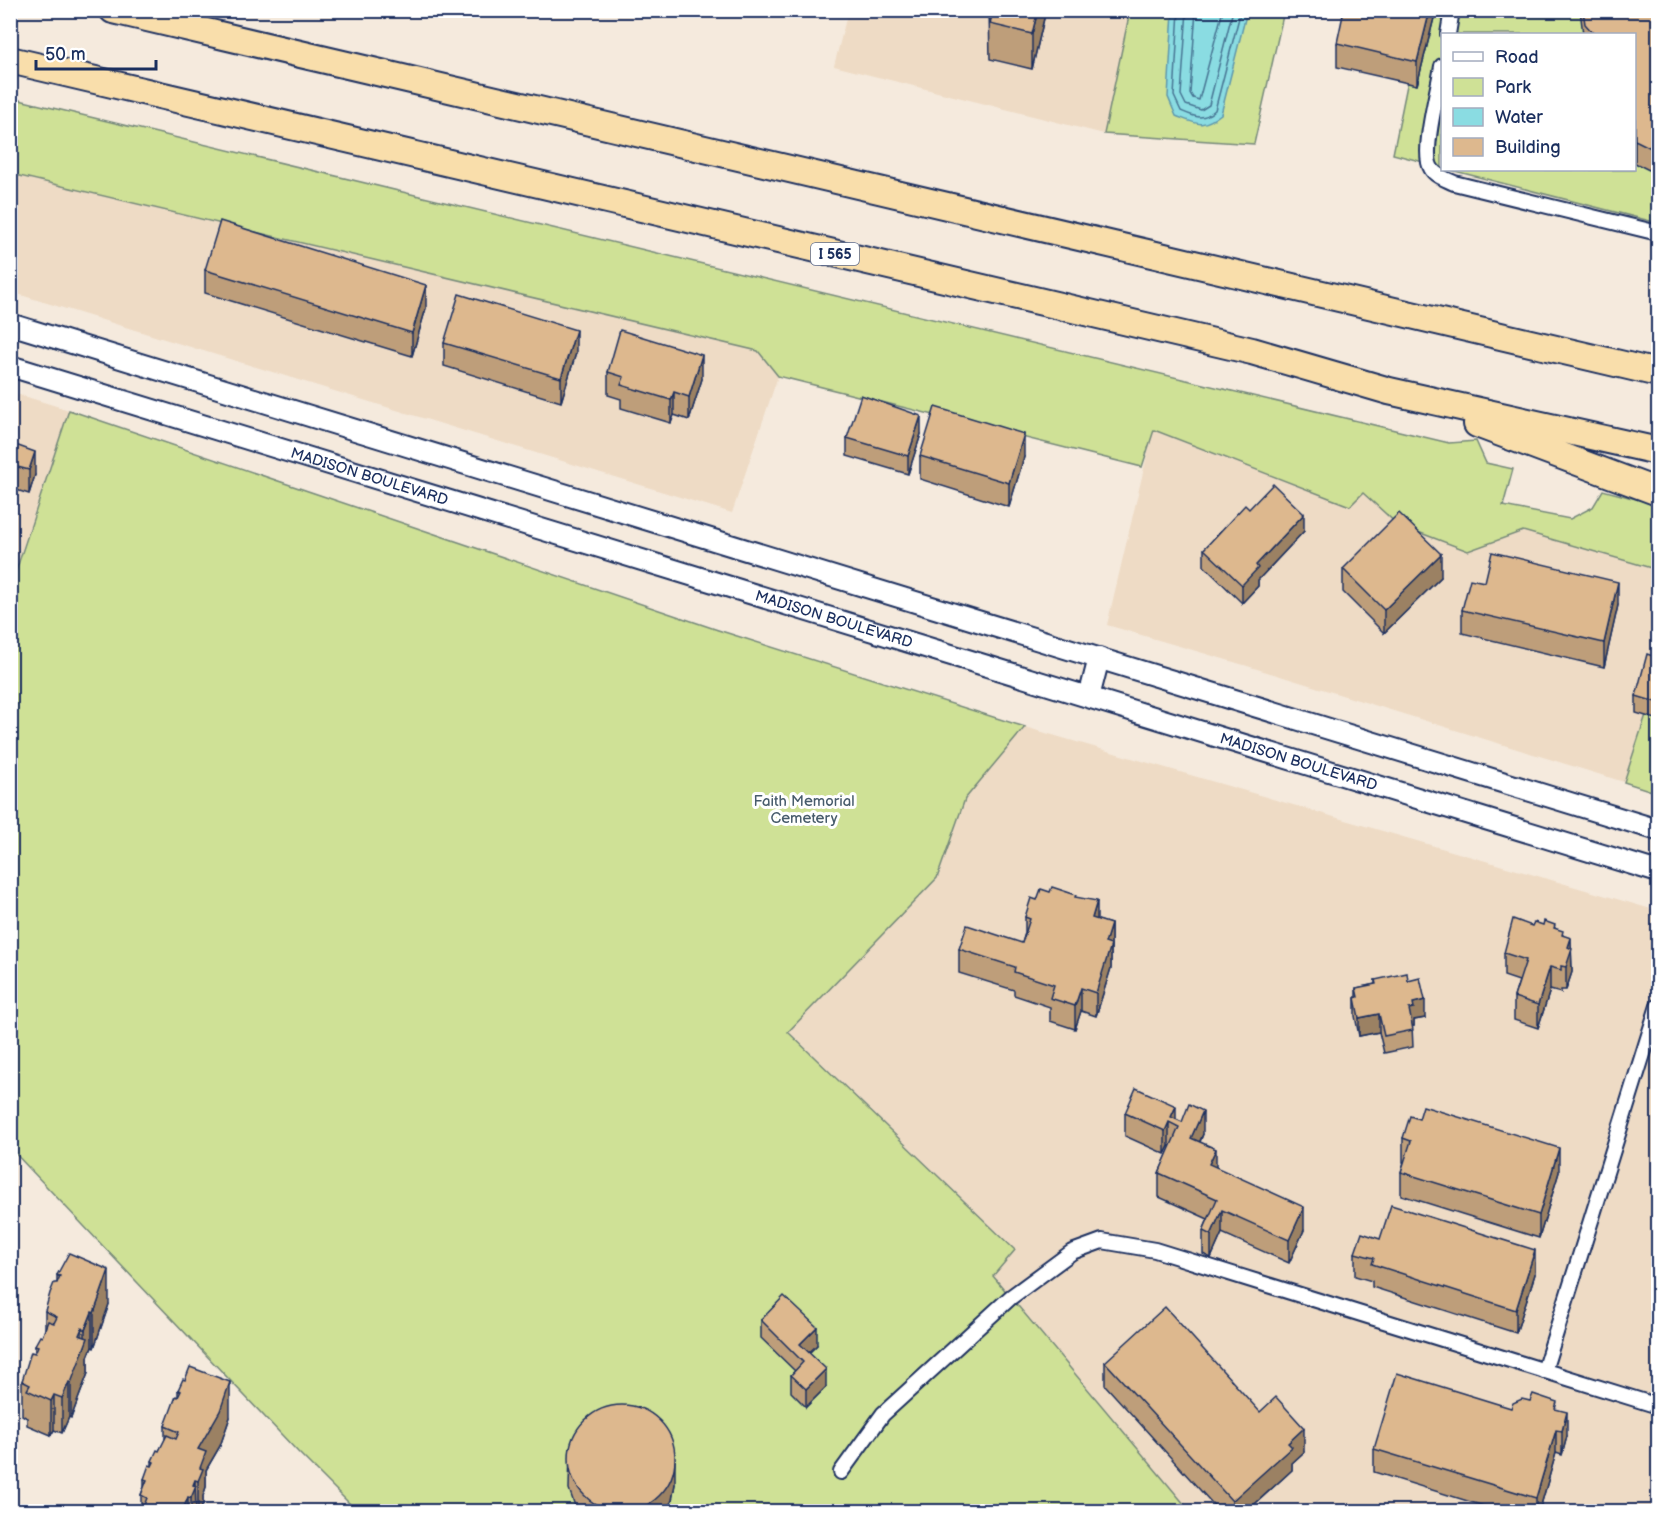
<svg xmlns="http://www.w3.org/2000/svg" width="1669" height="1522" viewBox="0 0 1669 1522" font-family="'Balsamiq Sans',sans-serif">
	<rect width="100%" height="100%" fill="#f5eadd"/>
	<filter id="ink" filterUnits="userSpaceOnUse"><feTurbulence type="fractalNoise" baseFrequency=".0167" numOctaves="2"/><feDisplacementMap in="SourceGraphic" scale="12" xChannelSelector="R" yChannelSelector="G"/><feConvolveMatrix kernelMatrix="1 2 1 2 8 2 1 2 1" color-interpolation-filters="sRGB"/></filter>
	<g filter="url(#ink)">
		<!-- built -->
		<g fill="#eedbc5">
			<path d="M848,11H1130L1104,134L834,66Z"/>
			<path d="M11,174L759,351L778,376L732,513L11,292Z"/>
			<path d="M11,392L69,410L11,583Z"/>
			<path d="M1153,430L1350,506L1363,493L1397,524L1468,551L1523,531L1658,570V678L1624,782L1244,665L1107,625Z"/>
			<path d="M1025,727L1658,911V1511H1190L993,1276L1015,1250L788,1031L937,878L965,799Z"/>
		</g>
		<!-- green -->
		<g fill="#cfe196" stroke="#75887a" stroke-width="1.5">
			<path d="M1130,11H1284L1254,144L1104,134Z"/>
			<path d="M1422,11H1658V223L1451,170H1634V34H1442V167L1393,154Z"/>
			<path d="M11,98L1449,443L1476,441L1486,463L1513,469L1503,506L1570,519L1593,507L1603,490L1658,505V570L1523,531L1468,551L1397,524L1363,493L1350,506L1154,430L1142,467L778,376L758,351L11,174Z"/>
			<path d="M69,410L718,630L1025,727L965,799L937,878L788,1032L1015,1250L993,1276L1190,1511H357L298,1452L11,1149V586Z"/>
			<path d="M1658,678V793L1624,782Z"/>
		</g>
		<!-- water -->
		<path fill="#8adce2" stroke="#5e97ad" stroke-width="1.5" d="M1173,11H1247L1221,114C1202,129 1197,124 1176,116L1168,97Z"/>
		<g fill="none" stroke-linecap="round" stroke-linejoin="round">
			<!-- shore -->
			<g stroke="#477493" stroke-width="1.5">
				<path d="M1179,10L1174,96L1181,111C1195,117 1203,121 1215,110L1241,10"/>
				<path d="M1187,10L1181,95L1186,105L1201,110L1209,105L1233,10"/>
				<path d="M1196,10L1190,93L1193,98L1199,100L1223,10"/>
			</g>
			<defs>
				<g id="street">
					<path d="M1448,34L1452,10"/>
					<path d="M1442,66C1439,87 1421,152 1431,168C1435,176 1446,179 1454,183L1658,233"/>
					<path d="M1544,1371L1658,1006"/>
					<path d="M841,1472L883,1414L1011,1297L1072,1252L1102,1241L1155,1250L1658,1406"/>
				</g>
				<g id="secondary">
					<path d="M10,324L1658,830"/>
					<path id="s1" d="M10,366L1658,872"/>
					<path d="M1089,697L1099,658"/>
				</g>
				<g id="highway">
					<path d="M113,10L1658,373"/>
					<path d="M10,60L1252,351L1389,391L1658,451"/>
					<path d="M1477,424L1658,492"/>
				</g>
			</defs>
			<!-- street casing -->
			<use href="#street" stroke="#1b2f5e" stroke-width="18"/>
			<!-- secondary casing -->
			<use href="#secondary" stroke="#1b2f5e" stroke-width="24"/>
			<!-- highway casing -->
			<use href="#highway" stroke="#1b2f5e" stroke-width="30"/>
			<!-- street -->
			<use href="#street" stroke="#fff" stroke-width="14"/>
			<!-- secondary -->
			<use href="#secondary" stroke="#fff" stroke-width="20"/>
			<!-- highway -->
			<use href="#highway" stroke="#f9deab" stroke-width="26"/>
		</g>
		<!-- wall -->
		<g fill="#be9e7a" stroke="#1b2f5e" stroke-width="1.5">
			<path d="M989,10H1046L1032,69L990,59Z"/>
			<path d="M1436,10L1417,85L1337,67V43Z"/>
			<path d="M1580,10H1659V175L1635,163V34H1583Z"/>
			<path d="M205,270L426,308L412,356L205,293Z"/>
			<path d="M444,343L576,353L561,402L444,366Z"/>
			<path d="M608,372L702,379L689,420L674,415L671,423L621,408V399L608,395Z"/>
			<path d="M921,434L908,474L847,456V438Z"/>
			<path d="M10,443L35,475L29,494L10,488Z"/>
			<path d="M920,456L1024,457L1009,507L920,479Z"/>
			<path d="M1249,509L1304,531L1258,580V586L1242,603L1204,566V549Z"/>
			<path d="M1343,569L1441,577L1384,633L1343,592Z"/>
			<path d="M1618,605L1604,667L1462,633V610Z"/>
			<path d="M1659,658V720L1636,713V696Z"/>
			<path d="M1050,892L1076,898L1097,920L1111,924V968L1096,1016L1081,1011L1075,1029L1050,1021V1007L1014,995V990L959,973V949L1022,943L1025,933V917L1037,900Z"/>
			<path d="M1543,925L1555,928L1563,935L1571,948L1572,972L1566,990H1561V993L1550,990L1538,1028L1514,1020V997L1519,981L1504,976V953L1532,926Z"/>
			<path d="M1375,980L1408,981L1425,1018L1414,1020V1026H1412L1413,1047L1384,1053L1379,1032L1359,1036L1355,1016V998H1356V988L1375,984Z"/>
			<path d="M1125,1113L1176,1119L1203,1134L1200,1142L1216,1167L1304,1230L1289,1263L1222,1233L1211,1258L1203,1254V1231L1208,1219L1159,1197V1173L1171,1146H1169L1165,1154L1125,1136Z"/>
			<path d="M1403,1138L1559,1172L1539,1238L1401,1195V1172L1404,1162H1403Z"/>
			<path d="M1380,1239L1535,1274L1516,1333L1372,1287V1281L1355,1276V1253Z"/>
			<path d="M57,1275L109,1304L94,1348L92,1347L88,1357V1373L71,1418L69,1417L62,1433L54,1430L51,1435L27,1425V1418L22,1415V1381L35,1352V1345L42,1337L45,1330V1311L57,1282Z"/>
			<path d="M761,1320L817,1345L809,1353L826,1387L806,1407L791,1392V1375L795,1371L761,1338Z"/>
			<path d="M1105,1362L1260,1412L1304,1452L1292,1463V1470L1246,1512H1220L1105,1385Z"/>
			<path d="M178,1390L230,1417L220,1446L206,1470V1487L203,1496V1503L200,1512H141V1495L144,1487V1479L152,1466V1461L159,1451L165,1440V1426L178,1397Z"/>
			<path d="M1511,1408L1557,1410L1567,1436L1562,1455L1556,1453L1539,1512H1503L1374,1472V1449Z"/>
			<path d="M570,1448L675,1484L672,1500L666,1512H579L575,1506L569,1489Z"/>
		</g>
		<!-- shaded-wall -->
		<g fill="#9b8163" stroke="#1b2f5e" stroke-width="1.5">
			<path d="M1038,10H1046L1032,69V34Z"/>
			<path d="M1430,10H1436L1417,85V62Z"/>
			<path d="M426,285V308L412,356V333Z"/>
			<path d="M576,330V353L561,402V378Z"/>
			<path d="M702,355V379L689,420V397Z"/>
			<path d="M674,392V415L671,423V400Z"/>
			<path d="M921,416V434L908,474V456Z"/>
			<path d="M1024,434V457L1009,507V483Z"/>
			<path d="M35,452V475L29,494V470Z"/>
			<path d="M1304,514V531L1258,580V586L1242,603V585L1256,565Z"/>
			<path d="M1441,554V577L1384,633V610Z"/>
			<path d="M1618,582V605L1604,667V643Z"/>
			<path d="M1097,901V925L1092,918Z"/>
			<path d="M1111,924V968L1096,1016V993L1105,943Z"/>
			<path d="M1571,938L1572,972L1566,990V967L1568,947Z"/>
			<path d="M1550,967V990L1538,1028V1005Z"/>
			<path d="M1081,988V1011L1075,1029V1006Z"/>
			<path d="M1425,1000V1018L1414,1020V1026L1409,1027V1009L1413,1003Z"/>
			<path d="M1379,1014V1032L1359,1036V1018Z"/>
			<path d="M1176,1106V1125L1171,1117Z"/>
			<path d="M1203,1111V1134L1191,1161V1138Z"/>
			<path d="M1169,1122V1146L1165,1154V1131Z"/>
			<path d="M12,1143V1178L10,1191V1146Z"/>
			<path d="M1559,1148V1172L1539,1238V1215Z"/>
			<path d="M1216,1149V1172L1209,1164Z"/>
			<path d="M1304,1207V1230L1289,1263V1240Z"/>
			<path d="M1222,1210V1233L1211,1258V1235Z"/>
			<path d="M1535,1250V1274L1516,1333V1310Z"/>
			<path d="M109,1270V1304L94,1348V1313Z"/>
			<path d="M92,1312V1347L88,1357V1373L71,1418V1383L79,1335L82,1328V1354L85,1346V1330Z"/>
			<path d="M817,1327V1345L801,1360L800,1344Z"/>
			<path d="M826,1369V1387L806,1407V1389Z"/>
			<path d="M69,1382V1417L62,1433V1398Z"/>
			<path d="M230,1382V1417L220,1446L206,1470V1487L203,1496V1503L200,1512H198V1449Z"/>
			<path d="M54,1395V1430L51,1435V1401Z"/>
			<path d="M1567,1412V1436L1562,1455V1431Z"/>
			<path d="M1304,1428V1452L1292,1463V1470L1246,1512H1232V1501L1288,1443Z"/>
			<path d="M1556,1430V1453L1539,1512H1536V1498Z"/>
			<path d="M675,1460V1484L672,1500L666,1512H634V1510Z"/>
			<path d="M195,1480L196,1512H191V1498L193,1485Z"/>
			<path d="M188,1497V1512H182Z"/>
		</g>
		<!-- building -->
		<g fill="#ddb88e" stroke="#1b2f5e" stroke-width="1.5">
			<path d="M993,10H1038L1032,34L990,24Z"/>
			<path d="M1344,10H1430L1417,62L1337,43Z"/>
			<path d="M1583,10H1659V152L1635,140V34H1594L1585,24Z"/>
			<path d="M220,221L426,285L412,333L205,270Z"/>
			<path d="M459,294L576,330L561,378L444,343Z"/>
			<path d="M620,330L702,355L689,397L674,392L671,400L621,385L624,377L608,372Z"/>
			<path d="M861,395L921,416L908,456L847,438Z"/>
			<path d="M935,407L1024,434L1009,483L920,456Z"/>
			<path d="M10,443L35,452L29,470L10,465Z"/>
			<path d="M1273,484L1304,514L1256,565L1258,568L1242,585L1204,549L1245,505L1249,509Z"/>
			<path d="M1399,513L1441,554L1384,610L1343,569Z"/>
			<path d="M1492,552L1618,582L1604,643L1462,610L1470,579L1485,582Z"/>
			<path d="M1647,654L1659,658V703L1636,696Z"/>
			<path d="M1052,887L1076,895L1075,897L1097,901L1092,918L1111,924L1105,943L1111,945L1096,993L1081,988L1075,1006L1050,998L1054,985L1014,972L1015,967L959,949L967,925L1022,943L1030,919L1025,917L1031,898L1037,900L1041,889L1050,892Z"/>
			<path d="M1513,919L1532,926L1534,922L1543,925L1544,921L1555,925L1554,928L1563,931L1562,935L1571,938L1568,947L1572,949L1566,967L1561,966V970L1550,967L1538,1005L1514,997L1526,960L1504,953Z"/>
			<path d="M1407,973L1408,981L1420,978L1425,1000L1413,1003L1414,1008L1409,1009L1413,1030L1384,1036L1379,1014L1359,1018L1355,998L1358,997L1356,988L1376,984L1375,980Z"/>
			<path d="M1136,1088L1176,1106L1171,1117L1182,1122L1189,1104L1203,1111L1191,1138L1216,1149L1209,1164L1304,1207L1289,1240L1222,1210L1211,1235L1203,1231L1217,1199L1159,1173L1179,1127L1169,1122L1165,1131L1125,1113Z"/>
			<path d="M1423,1106L1559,1148L1539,1215L1401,1172L1411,1141L1403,1138L1410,1116L1419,1119Z"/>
			<path d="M1391,1205L1535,1250L1516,1310L1372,1264L1374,1258L1355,1253L1362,1233L1380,1239Z"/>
			<path d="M69,1253L109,1270L94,1313L92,1312L85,1330L82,1328L79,1335L88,1338L71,1383L69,1382L62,1398L54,1395L51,1401L27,1390L30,1385L22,1381L31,1352L35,1353L38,1346L35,1345L40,1336L42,1337L48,1321L54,1323L57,1317L45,1311L50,1293L54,1283H57L60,1276L57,1275Z"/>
			<path d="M784,1296L817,1327L800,1344L826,1369L806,1389L791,1375L803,1362L761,1320Z"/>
			<path d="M1165,1307L1260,1412L1276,1397L1304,1428L1288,1443L1292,1447L1232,1501L1105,1362Z"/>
			<path d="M190,1367L230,1382L220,1411L198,1449L206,1452L200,1468L203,1469L198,1481L195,1480L193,1485L196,1486L191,1498L188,1497L182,1512H178L173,1510V1512H160L144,1505L147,1498L141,1495L147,1480L144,1479L149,1465L152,1466L154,1462L152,1461L157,1450L159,1451L167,1435L176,1439L179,1432L165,1426L176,1396L178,1397L181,1391L178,1390L183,1379L185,1380Z"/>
			<path d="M1397,1373L1511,1408L1513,1403L1522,1399L1530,1401L1533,1394L1557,1402L1555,1409L1567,1412L1562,1431L1556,1430L1536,1498L1374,1449Z"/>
			<circle cx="622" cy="1458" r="53"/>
		</g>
	</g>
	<g text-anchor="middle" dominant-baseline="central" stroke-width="6" stroke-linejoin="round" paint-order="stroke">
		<!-- shield labels -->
		<rect fill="#fff" stroke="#5f6d8e" stroke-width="1.5" x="811" y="243" width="48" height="22" rx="4.5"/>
		<g font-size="14" font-weight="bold" fill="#1b2f5e">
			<text x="835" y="254">I 565</text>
		</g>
		<!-- street labels -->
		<g font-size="15" fill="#1b2f5e" stroke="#fff">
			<text stroke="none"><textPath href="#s1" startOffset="376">MADISON BOULEVARD</textPath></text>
			<text stroke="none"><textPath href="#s1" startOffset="862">MADISON BOULEVARD</textPath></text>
			<text stroke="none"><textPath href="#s1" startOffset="1348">MADISON BOULEVARD</textPath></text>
		</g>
		<!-- park labels -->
		<g font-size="15" fill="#485c6c" stroke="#fff">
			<text x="804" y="801">Faith Memorial<tspan x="804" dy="17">Cemetery</tspan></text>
		</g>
	</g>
	<!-- margin -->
	<rect width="1669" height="1522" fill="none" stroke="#fff" stroke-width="36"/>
	<rect x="18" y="18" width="1633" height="1486" fill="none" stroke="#1b2f5e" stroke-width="2" filter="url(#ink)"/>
	<!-- legend -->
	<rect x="1441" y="33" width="195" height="138" fill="#ffffff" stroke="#a4acbf" stroke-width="1.5"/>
	<rect x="1453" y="52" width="30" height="9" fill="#ffffff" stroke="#a4acbf" stroke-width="1.5"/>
	<text x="1495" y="63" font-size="18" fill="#1b2f5e">Road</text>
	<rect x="1453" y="78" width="30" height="18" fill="#cfe196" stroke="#a4acbf" stroke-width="1.5"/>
	<text x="1495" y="93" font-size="18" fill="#1b2f5e">Park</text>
	<rect x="1453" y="108" width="30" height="18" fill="#8adce2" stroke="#a4acbf" stroke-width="1.5"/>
	<text x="1495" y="123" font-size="18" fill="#1b2f5e">Water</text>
	<rect x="1453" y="138" width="30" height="18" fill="#ddb88e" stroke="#a4acbf" stroke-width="1.5"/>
	<text x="1495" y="153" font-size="18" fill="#1b2f5e">Building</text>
	<!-- scale -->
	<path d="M36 60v9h120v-9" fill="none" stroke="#1b2f5e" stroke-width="3"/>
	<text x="45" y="60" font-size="18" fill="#1b2f5e" stroke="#ffffff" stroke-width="4.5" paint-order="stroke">50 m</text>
</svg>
